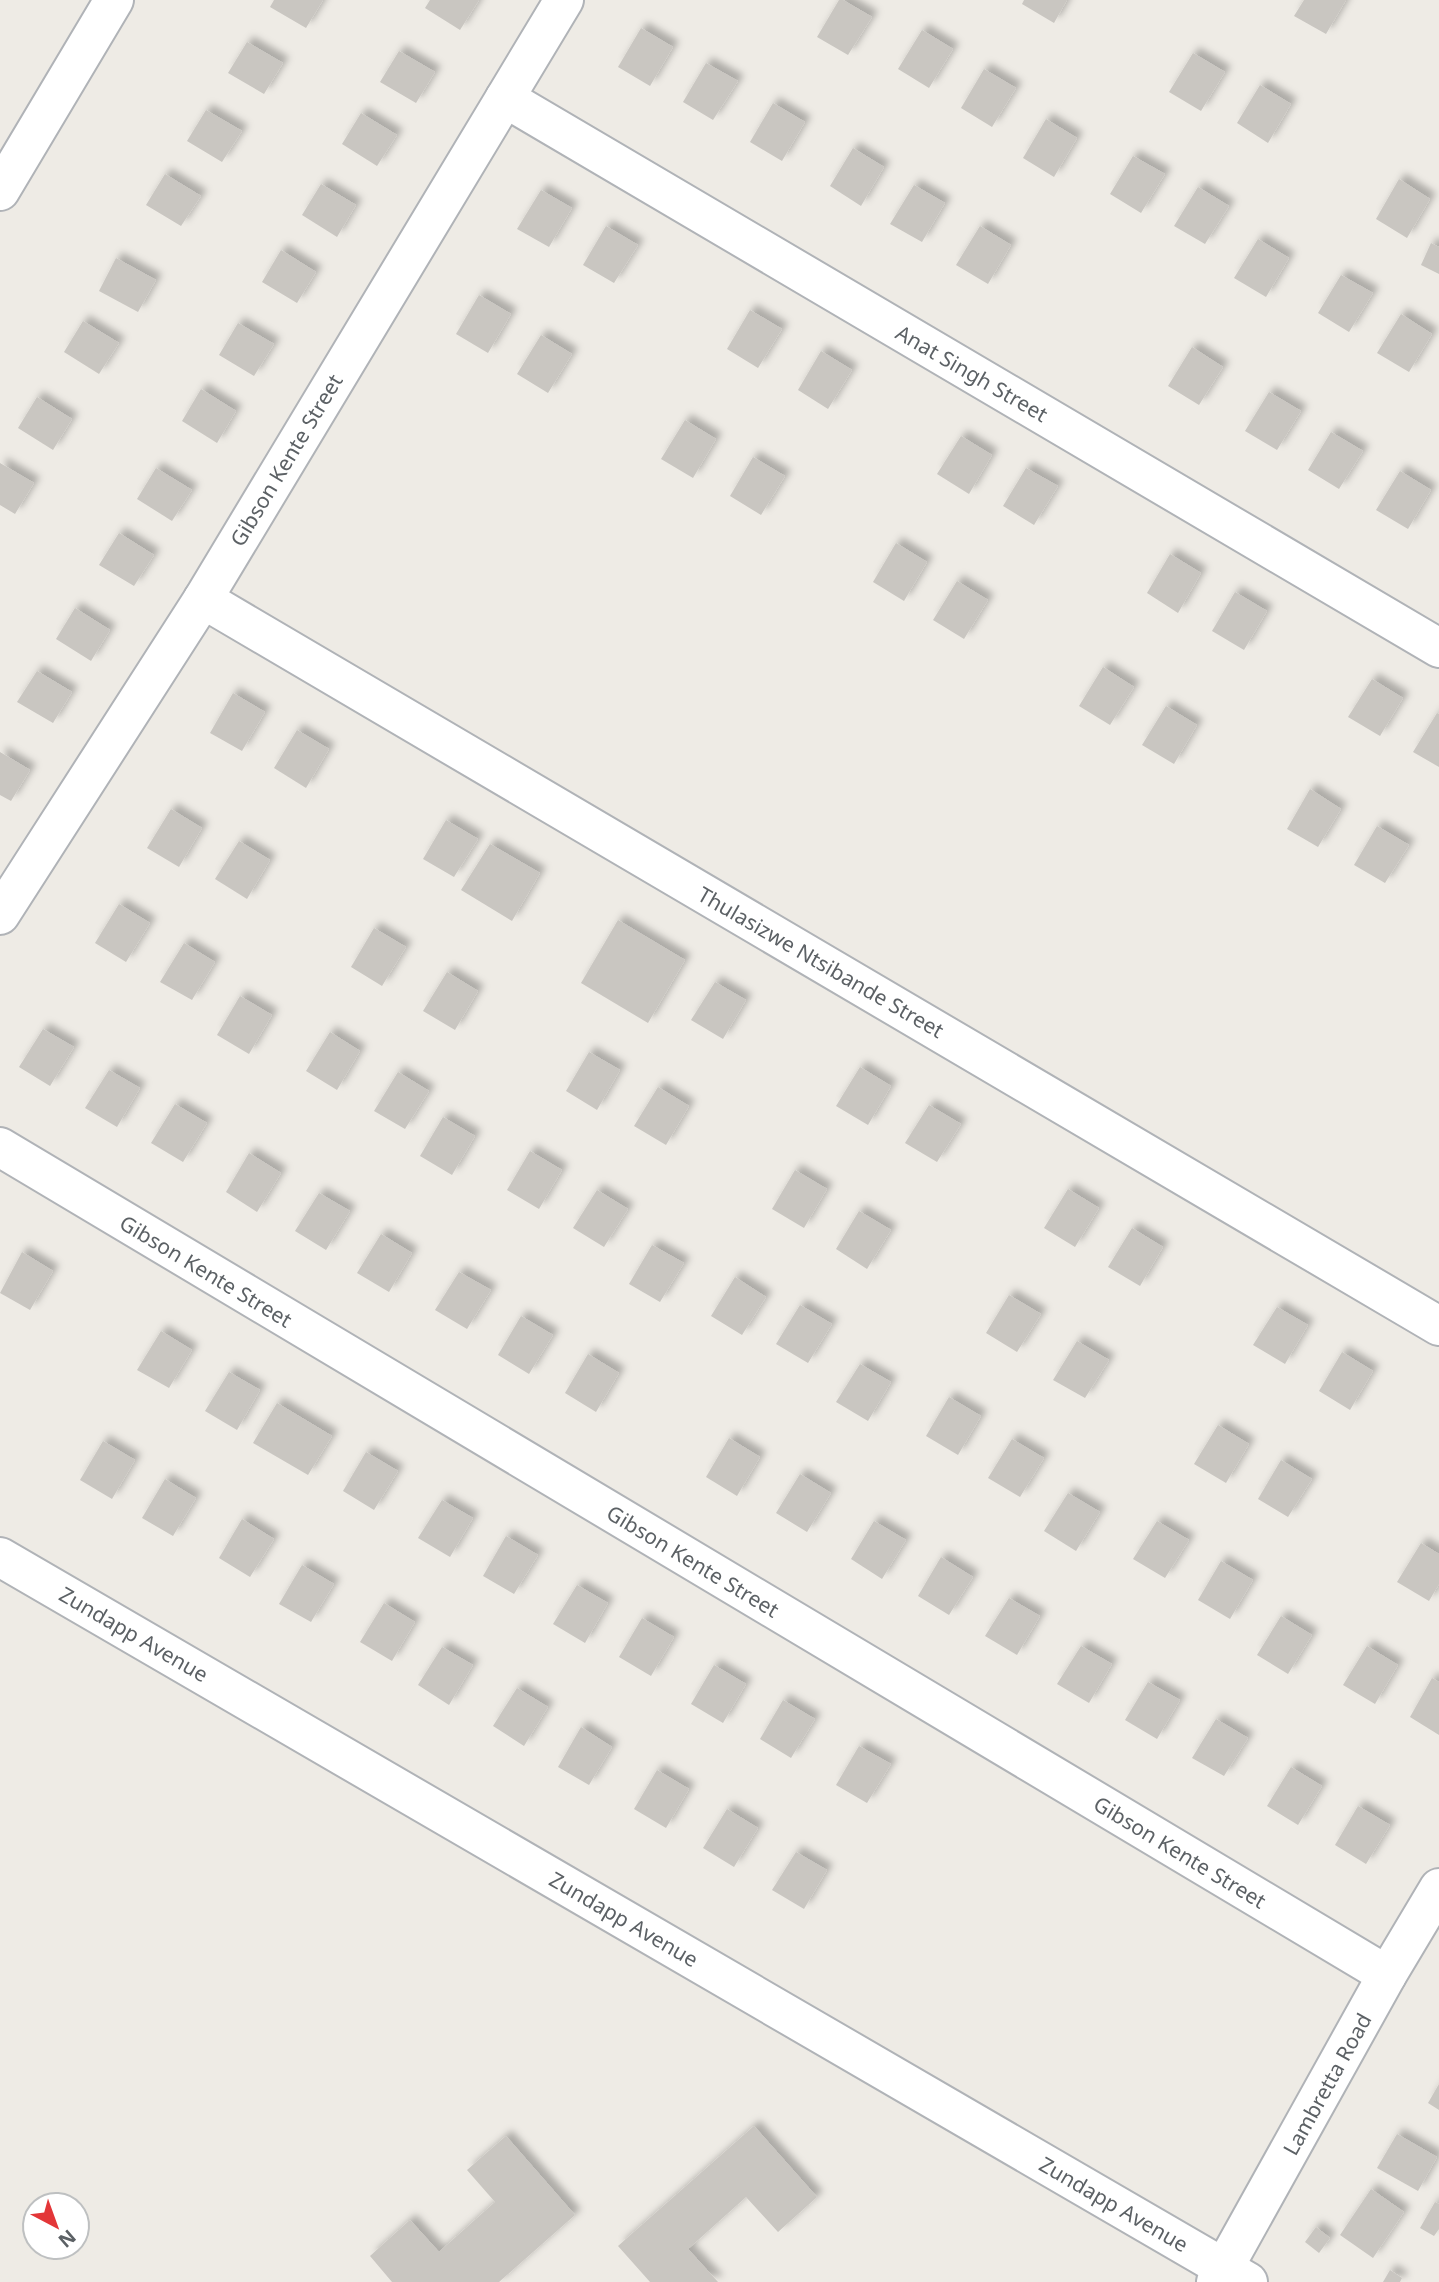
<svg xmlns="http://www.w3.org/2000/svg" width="1439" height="2282" viewBox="0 0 1439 2282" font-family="'Noto Sans',sans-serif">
	<defs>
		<filter id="shadow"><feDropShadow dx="6" dy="-6" stdDeviation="3.5" flood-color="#0004"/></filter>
	</defs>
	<rect width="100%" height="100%" fill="#eeebe5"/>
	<!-- building -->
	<g fill="#c9c6c1" filter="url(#shadow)">
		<path d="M274,0H323L306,28L270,7Z"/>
		<path d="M430,0H479L460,30L425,8Z"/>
		<path d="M839,0H843L872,17L848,55L817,37Z"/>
		<path d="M1024,0H1067L1054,23L1022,4Z"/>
		<path d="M1304,0H1346L1326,34L1294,16Z"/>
		<path d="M641,28L673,47L650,86L618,67Z"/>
		<path d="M922,30L953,49L929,88L898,69Z"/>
		<path d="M247,42L283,63L264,94L228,73Z"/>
		<path d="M399,51L435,72L416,103L380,82Z"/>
		<path d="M1193,53L1225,72L1201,111L1169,92Z"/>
		<path d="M706,63L738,81L713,120L683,102Z"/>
		<path d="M984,69L1016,88L992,127L961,108Z"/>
		<path d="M1260,85L1291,104L1268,143L1237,123Z"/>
		<path d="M773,103L805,122L782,161L750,142Z"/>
		<path d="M206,110L242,131L222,162L187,141Z"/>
		<path d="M361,113L397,135L377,166L342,144Z"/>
		<path d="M1046,119L1077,138L1054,177L1023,158Z"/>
		<path d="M853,148L884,167L861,206L830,186Z"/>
		<path d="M1133,156L1165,174L1141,213L1110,194Z"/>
		<path d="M165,174L201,196L181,226L146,205Z"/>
		<path d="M1399,179L1430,199L1407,238L1376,219Z"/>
		<path d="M321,184L356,205L337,237L302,215Z"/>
		<path d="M914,185L945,203L922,242L890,224Z"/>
		<path d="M1198,187L1229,206L1205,244L1174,226Z"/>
		<path d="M541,190L572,208L549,247L517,229Z"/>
		<path d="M606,226L638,245L614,283L583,265Z"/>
		<path d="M980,226L1011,245L988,284L956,265Z"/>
		<path d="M1258,239L1289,258L1266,297L1234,278Z"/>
		<path d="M1431,243L1439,247V274L1421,265Z"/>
		<path d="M281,250L316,272L297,303L262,282Z"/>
		<path d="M116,258L156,280L138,312L99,291Z"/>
		<path d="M1341,275L1373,293L1349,332L1318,313Z"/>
		<path d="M479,295L511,314L488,353L456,334Z"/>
		<path d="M750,310L782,329L758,368L727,349Z"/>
		<path d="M1401,314L1432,334L1409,372L1377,353Z"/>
		<path d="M83,321L119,343L99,374L64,352Z"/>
		<path d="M238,323L274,344L254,376L219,355Z"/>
		<path d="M541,335L572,354L548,393L517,374Z"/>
		<path d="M1192,347L1223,367L1199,405L1168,386Z"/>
		<path d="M821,351L852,370L828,409L798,390Z"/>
		<path d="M201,389L236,411L217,443L182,421Z"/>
		<path d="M1269,392L1301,411L1277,450L1245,431Z"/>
		<path d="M37,397L72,419L53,450L18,428Z"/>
		<path d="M685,420L716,439L693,478L661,459Z"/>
		<path d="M1331,432L1363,451L1339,489L1308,470Z"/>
		<path d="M961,436L992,455L969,494L937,474Z"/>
		<path d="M753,457L785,476L761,515L730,496Z"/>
		<path d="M0,463L34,483L15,514L0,505Z"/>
		<path d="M156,468L192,490L172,521L137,499Z"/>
		<path d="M1026,468L1058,486L1034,525L1003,506Z"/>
		<path d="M1400,471L1431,490L1408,529L1376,510Z"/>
		<path d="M119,533L154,555L134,586L99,565Z"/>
		<path d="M896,543L927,562L904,601L873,582Z"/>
		<path d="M1170,554L1201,573L1178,613L1147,593Z"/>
		<path d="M957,581L988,600L964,639L933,620Z"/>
		<path d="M1235,592L1267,611L1244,650L1212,631Z"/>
		<path d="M75,608L110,630L91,661L56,639Z"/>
		<path d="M1103,667L1134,687L1110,725L1079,706Z"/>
		<path d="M37,671L72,692L53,723L17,702Z"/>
		<path d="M1372,679L1403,698L1380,736L1348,717Z"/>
		<path d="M233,693L265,712L242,751L210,733Z"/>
		<path d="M1166,706L1197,725L1174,764L1142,745Z"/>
		<path d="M1437,713L1439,714V767L1413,752Z"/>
		<path d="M297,730L329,749L306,788L274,768Z"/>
		<path d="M0,752L30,770L11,801L0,795Z"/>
		<path d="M1310,789L1341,809L1318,847L1287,829Z"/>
		<path d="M171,809L202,828L179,867L147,848Z"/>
		<path d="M446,820L478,839L454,877L423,859Z"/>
		<path d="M1377,826L1409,845L1385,883L1354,865Z"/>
		<path d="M239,841L270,860L247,899L215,879Z"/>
		<path d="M490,844L540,873L512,921L461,890Z"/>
		<path d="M119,904L150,923L126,962L95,943Z"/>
		<path d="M618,920L685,960L648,1023L581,983Z"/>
		<path d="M374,928L406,947L382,986L351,967Z"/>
		<path d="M184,943L215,962L192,1000L160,982Z"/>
		<path d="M447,972L478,991L455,1030L423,1011Z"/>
		<path d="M715,982L746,1000L723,1039L691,1020Z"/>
		<path d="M240,996L272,1015L249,1054L217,1035Z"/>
		<path d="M43,1029L74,1047L50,1086L19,1067Z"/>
		<path d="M330,1032L360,1051L337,1090L306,1071Z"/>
		<path d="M589,1052L620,1070L597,1110L566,1091Z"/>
		<path d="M860,1067L891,1086L868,1125L836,1106Z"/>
		<path d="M109,1070L140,1088L117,1127L85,1108Z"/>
		<path d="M398,1072L429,1091L405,1129L374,1111Z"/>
		<path d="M658,1087L689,1106L666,1145L634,1126Z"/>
		<path d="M175,1104L207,1123L183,1162L151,1143Z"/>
		<path d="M929,1105L961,1124L937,1162L905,1143Z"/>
		<path d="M443,1117L475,1136L452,1175L420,1156Z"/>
		<path d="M530,1151L562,1170L539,1209L507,1190Z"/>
		<path d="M249,1153L281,1173L257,1212L226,1192Z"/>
		<path d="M795,1170L827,1189L804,1228L772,1209Z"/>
		<path d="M1068,1189L1099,1208L1075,1247L1044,1228Z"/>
		<path d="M597,1190L628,1209L604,1247L573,1228Z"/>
		<path d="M319,1193L350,1211L326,1250L295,1231Z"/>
		<path d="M859,1211L891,1230L867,1269L836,1249Z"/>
		<path d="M1132,1228L1163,1247L1140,1286L1108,1267Z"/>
		<path d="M381,1234L412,1253L389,1292L357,1273Z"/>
		<path d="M652,1245L684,1263L660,1302L629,1284Z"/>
		<path d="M22,1252L53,1271L30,1310L0,1293Z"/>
		<path d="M459,1272L491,1290L467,1329L435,1310Z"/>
		<path d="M735,1277L766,1297L742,1335L711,1316Z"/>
		<path d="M1009,1295L1041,1314L1017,1352L986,1333Z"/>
		<path d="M800,1305L832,1324L808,1363L776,1344Z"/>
		<path d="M1277,1307L1308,1325L1285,1364L1253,1345Z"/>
		<path d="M521,1316L553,1335L529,1374L498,1355Z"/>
		<path d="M161,1331L192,1350L169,1388L137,1370Z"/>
		<path d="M1077,1341L1109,1360L1085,1398L1053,1380Z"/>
		<path d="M1342,1352L1373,1371L1350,1410L1319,1391Z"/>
		<path d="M588,1354L619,1373L596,1412L565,1393Z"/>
		<path d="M860,1364L891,1382L868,1421L836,1402Z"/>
		<path d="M229,1372L260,1390L237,1430L205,1411Z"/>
		<path d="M949,1397L981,1416L958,1455L926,1436Z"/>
		<path d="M277,1403L332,1436L308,1475L253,1443Z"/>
		<path d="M1218,1425L1249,1444L1226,1483L1194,1464Z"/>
		<path d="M729,1438L760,1457L737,1496L706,1477Z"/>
		<path d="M1012,1439L1044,1458L1020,1497L988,1478Z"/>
		<path d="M103,1441L135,1460L112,1499L80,1480Z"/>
		<path d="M366,1452L398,1471L374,1510L343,1491Z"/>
		<path d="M1281,1460L1312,1479L1288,1517L1258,1499Z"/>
		<path d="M800,1474L831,1493L807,1532L776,1513Z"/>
		<path d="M165,1479L196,1498L173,1536L142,1518Z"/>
		<path d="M1068,1493L1100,1512L1076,1551L1044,1531Z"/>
		<path d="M442,1500L473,1518L450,1557L418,1538Z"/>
		<path d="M242,1519L274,1539L250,1577L219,1558Z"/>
		<path d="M874,1521L906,1540L882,1579L851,1559Z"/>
		<path d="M1157,1521L1189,1540L1165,1578L1133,1559Z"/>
		<path d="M506,1536L538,1555L514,1594L483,1576Z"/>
		<path d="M1421,1543L1439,1554V1584L1429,1601L1397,1582Z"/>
		<path d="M941,1557L973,1577L949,1615L918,1596Z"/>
		<path d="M1221,1561L1253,1580L1230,1619L1198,1600Z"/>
		<path d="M302,1565L334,1584L311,1622L279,1604Z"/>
		<path d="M577,1585L608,1603L585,1643L553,1624Z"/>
		<path d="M1009,1598L1040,1616L1017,1655L985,1636Z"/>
		<path d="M384,1603L415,1622L392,1661L360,1642Z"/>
		<path d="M1281,1616L1312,1635L1288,1674L1257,1655Z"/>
		<path d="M642,1618L674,1637L651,1676L619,1657Z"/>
		<path d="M1081,1646L1112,1664L1089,1703L1057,1684Z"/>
		<path d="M1367,1646L1398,1665L1375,1704L1343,1685Z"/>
		<path d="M442,1647L473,1665L449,1705L418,1685Z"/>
		<path d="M714,1665L746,1684L723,1723L691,1704Z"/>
		<path d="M1432,1678L1439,1682V1735L1410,1717Z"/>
		<path d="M1148,1682L1180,1700L1157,1739L1125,1720Z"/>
		<path d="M517,1688L548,1707L524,1746L493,1726Z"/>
		<path d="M783,1700L815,1719L791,1758L760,1739Z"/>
		<path d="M1216,1719L1248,1738L1224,1776L1192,1758Z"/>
		<path d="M581,1727L612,1747L589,1785L558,1767Z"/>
		<path d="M859,1746L891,1764L867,1803L836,1785Z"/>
		<path d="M1291,1767L1322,1786L1298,1825L1267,1806Z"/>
		<path d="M657,1770L689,1789L666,1828L634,1809Z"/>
		<path d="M1358,1806L1390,1825L1366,1864L1335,1845Z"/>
		<path d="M727,1809L758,1828L734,1867L703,1848Z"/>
		<path d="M796,1852L827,1870L804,1909L772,1890Z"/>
		<path d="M1439,2084V2110L1428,2103Z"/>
		<path d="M754,2126L817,2197L778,2232L746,2197L688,2249L718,2282H650L618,2246Z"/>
		<path d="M1397,2134L1437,2157L1418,2191L1377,2168Z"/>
		<path d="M506,2136L575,2215L499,2282H392L370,2256L410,2220L439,2252L495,2202L467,2170Z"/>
		<path d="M1371,2189L1404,2212L1373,2258L1340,2235Z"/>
		<path d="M1435,2202L1439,2204V2229L1434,2236L1420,2228Z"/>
		<path d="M1316,2227L1330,2238L1319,2253L1305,2242Z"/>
		<path d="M1390,2270L1402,2278L1400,2282H1383Z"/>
	</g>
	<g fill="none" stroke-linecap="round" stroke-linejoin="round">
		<defs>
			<g id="street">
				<path d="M505,98L1439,648"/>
				<path d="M0,191L114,0"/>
				<path d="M203,599L1439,1326"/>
				<path d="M0,915L203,599L564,0"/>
				<path d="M0,1147L1387,1975"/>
				<path d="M0,1557L1248,2282"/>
				<path d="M1216,2282L1387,1975L1439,1888"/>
			</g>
		</defs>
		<!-- street casing -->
		<use href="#street" stroke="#b0b3b7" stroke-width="42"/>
		<!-- street -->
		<use href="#street" stroke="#fff" stroke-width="38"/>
	</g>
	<g text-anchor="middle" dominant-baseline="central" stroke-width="5" stroke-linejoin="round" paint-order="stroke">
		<!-- street labels -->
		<g font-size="21" fill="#5c6165" stroke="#fff">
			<text transform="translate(972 373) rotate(30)">Anat Singh Street</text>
			<text transform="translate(286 460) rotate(-59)">Gibson Kente Street</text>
			<text transform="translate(821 962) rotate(30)">Thulasizwe Ntsibande Street</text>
			<text transform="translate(206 1271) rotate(31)">Gibson Kente Street</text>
			<text transform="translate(693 1561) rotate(31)">Gibson Kente Street</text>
			<text transform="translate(134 1634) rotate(30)">Zundapp Avenue</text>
			<text transform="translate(1180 1852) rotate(31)">Gibson Kente Street</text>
			<text transform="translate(624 1919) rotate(30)">Zundapp Avenue</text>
			<text transform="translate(1327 2084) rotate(-61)">Lambretta Road</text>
			<text transform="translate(1114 2204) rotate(30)">Zundapp Avenue</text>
		</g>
	</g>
	<!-- north arrow -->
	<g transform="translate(56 2226) rotate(139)"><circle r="33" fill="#ffffff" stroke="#bec0c1" stroke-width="2"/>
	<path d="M0-5L12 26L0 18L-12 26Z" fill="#e33638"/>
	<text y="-10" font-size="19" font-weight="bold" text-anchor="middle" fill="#5c6165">N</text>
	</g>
</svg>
